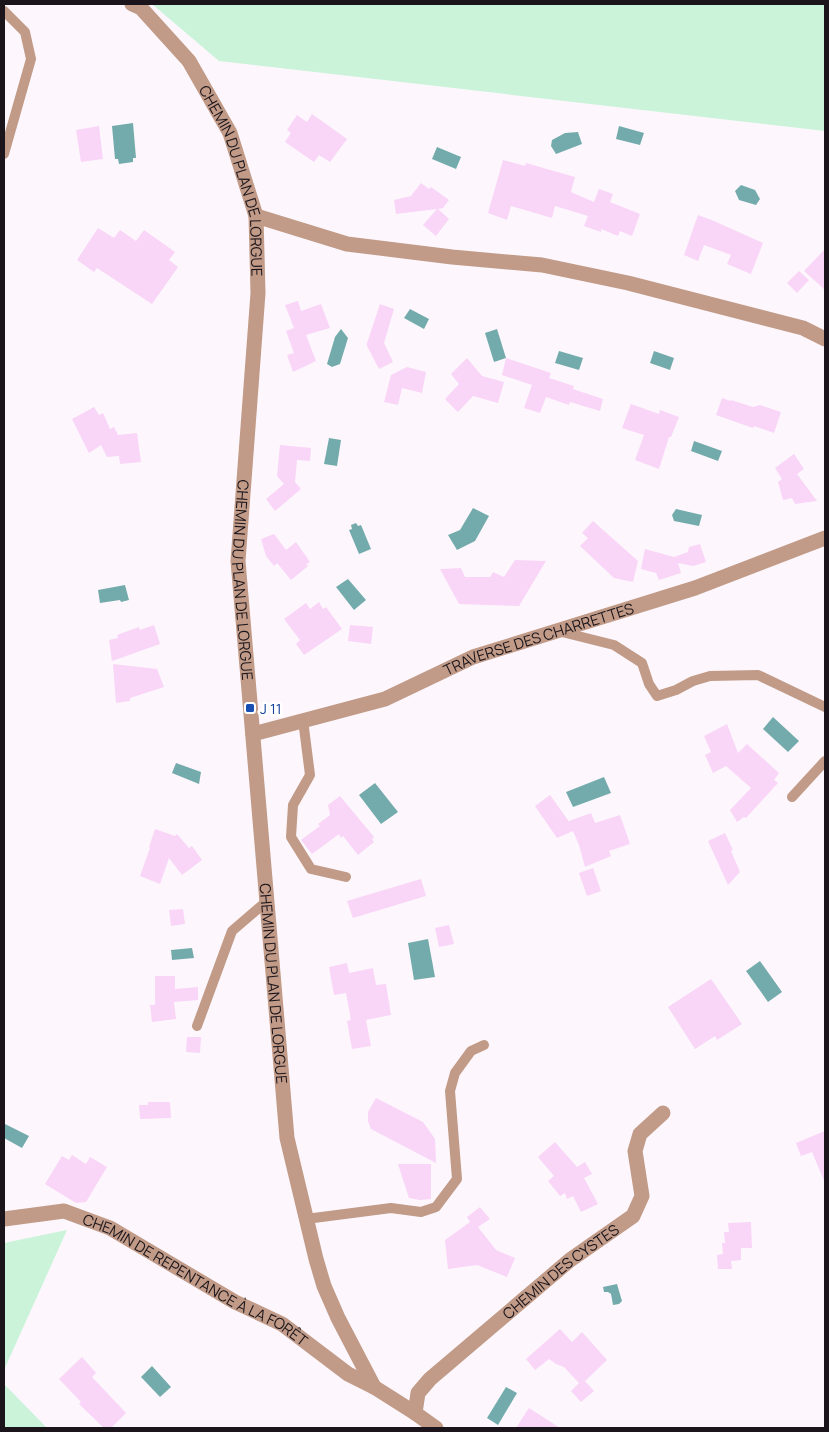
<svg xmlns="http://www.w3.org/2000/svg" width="829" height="1432" viewBox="0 0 829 1432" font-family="Manrope,sans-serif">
	<rect width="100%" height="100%" fill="#fdf7fd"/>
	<!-- green -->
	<g fill="#caf3d9">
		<path d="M152,4H825V131L219,61Z"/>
		<path d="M67,1230L4,1370V1243Z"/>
		<path d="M4,1384L47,1428H4Z"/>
	</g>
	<!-- water -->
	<g fill="#73abac">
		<path d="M133,123L136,158H133V162L119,164L118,159H115L112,126Z"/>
		<path d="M619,126L644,133L640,145L616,139Z"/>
		<path d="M578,132L582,144L556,154L551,146L552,140L565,133Z"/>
		<path d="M437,147L461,157L456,169L432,159Z"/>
		<path d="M741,185L755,190L760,199L756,205L739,200L735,191Z"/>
		<path d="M410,309L429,319L424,329L404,318Z"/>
		<path d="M341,329L348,338L340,364L332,367L327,364L335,337Z"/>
		<path d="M497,329L506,358L494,362L485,333Z"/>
		<path d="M559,351L583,358L579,370L555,363Z"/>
		<path d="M654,351L674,358L670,370L650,363Z"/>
		<path d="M329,438L341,440L337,466L324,464Z"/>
		<path d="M694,441L722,451L718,461L691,451Z"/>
		<path d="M473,508L489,516L475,541L457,550L448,535L460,530Z"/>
		<path d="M676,509L702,515L699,526L674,521L672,515Z"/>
		<path d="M356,523L358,526L361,525L371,549L359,554L349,530L352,529L351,525Z"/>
		<path d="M348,579L366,600L354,610L336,587Z"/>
		<path d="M125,585L129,600L121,602L120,600L100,603L98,590Z"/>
		<path d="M773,717L799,741L788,752L763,729Z"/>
		<path d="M176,763L201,772L199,784L172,773Z"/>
		<path d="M604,777L611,793L573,807L566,792Z"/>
		<path d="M375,783L398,812L381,824L359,795Z"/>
		<path d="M428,939L435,977L414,980L408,943Z"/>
		<path d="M192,948L194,958L172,960L171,950Z"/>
		<path d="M760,961L782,992L768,1002L746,971Z"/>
		<path d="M5,1124L29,1136L22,1148L4,1138V1127Z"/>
		<path d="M617,1284L622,1301L619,1304L613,1305L611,1294L608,1292H604L603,1287Z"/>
		<path d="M152,1366L171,1387L160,1397L141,1377Z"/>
		<path d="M506,1387L517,1393L498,1425L487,1418Z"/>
	</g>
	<!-- building -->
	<g fill="#f9d5f7">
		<path d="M312,114L347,139L330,162L319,155L314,162L285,142L291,133L287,130L297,115L307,122Z"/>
		<path d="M99,126L103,159L81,162L76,130Z"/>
		<path d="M503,160L525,166L526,163L575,177L571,192L594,202L599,189L613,194L610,202L640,214L632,236L620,231L618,236L601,229V232L584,226L588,216L555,206L552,218L511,206L507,220L488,213Z"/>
		<path d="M421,183L429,189L431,187L449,200L443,208L438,209L449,219L436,236L423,225L437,209L396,214L394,200L411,196Z"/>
		<path d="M698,215L714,221L763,243L751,274L727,264L731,255L704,245L698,261L684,255Z"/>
		<path d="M98,228L114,238L120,230L136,241L144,230L175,252L169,260L178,267L152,304L97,268L94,272L77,260Z"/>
		<path d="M825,249V290L804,271Z"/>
		<path d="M799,271L809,280L797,293L787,283Z"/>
		<path d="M298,301L301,311L321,304L330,328L306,335L316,361L293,372L287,355L294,353L286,331L294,328L285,305Z"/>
		<path d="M380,304L394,309L384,343L393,362L379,369L367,346V343Z"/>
		<path d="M467,358L482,376L504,382L498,403L473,396L458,412L445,399L459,384L451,374Z"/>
		<path d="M506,358L551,373L549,378L574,386L573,389L603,399L600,411L570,402L569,405L546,397L540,413L524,408L532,385L502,375Z"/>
		<path d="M407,367L426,372L422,393L402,388L398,405L384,402L391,375Z"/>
		<path d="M722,398L731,401V400L753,407L760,405L781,412L774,433L754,426L753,428L716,415Z"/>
		<path d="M631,404L659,414L660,410L679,417L671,437H669L659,469L635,460L644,435L622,428Z"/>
		<path d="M94,407L99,415L103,413L110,429L114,427L118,435L137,433L141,462L120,464L119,456L107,457L101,445L89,453L72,419Z"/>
		<path d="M280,445L311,448L310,461L297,460L295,482L301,489L275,511L266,499L284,484L277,476Z"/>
		<path d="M794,454L804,469L797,474L817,501L795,504L792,498L783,500L778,482L782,479L775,468Z"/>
		<path d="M593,521L638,561L633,582L614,578L580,546L588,538L582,533Z"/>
		<path d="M274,534L286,550L296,542L310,562L306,564L308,566L291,580L277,563L274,566L266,556L261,539Z"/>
		<path d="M700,544L706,562L693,566L678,563L681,573L659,580L656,573L641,569L645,549L674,557L688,552L689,547Z"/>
		<path d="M515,560L546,561L519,606L459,604L440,569L461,568L465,577H490L493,572L504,577Z"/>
		<path d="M319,602L323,609L326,607L342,629L304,655L296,644L300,640L284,619L306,603L310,609Z"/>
		<path d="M154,625L160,644L112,661L109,640L118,638L117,635L139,627L140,630Z"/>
		<path d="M350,625L373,627L371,644L348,641Z"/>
		<path d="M113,664L157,669L164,687L130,698V701L116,703Z"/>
		<path d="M727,724L738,753L747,744L779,773L774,780L778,783L746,818L744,817L737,822L730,810L751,788L726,766L713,773L705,755L711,752L704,736Z"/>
		<path d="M550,795L570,823L569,821L591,813L595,823L620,815L630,844L609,851L611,856L585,867L579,845L573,831L557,838L535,806Z"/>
		<path d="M340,796L374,837L372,839L374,842L358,855L343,836L341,838L339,834L312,854L301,840L320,826L318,824L330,815L328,805Z"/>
		<path d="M155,829L175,836L177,834L189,848L192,846L202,860L182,875L169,858L160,884L140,876L150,848L149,847Z"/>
		<path d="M725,833L733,850L731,851L740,872L728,885L708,841Z"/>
		<path d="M593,868L601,891L587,896L579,873Z"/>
		<path d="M421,879L426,896L353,918L347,901Z"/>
		<path d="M183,909L185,924L171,926L169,910Z"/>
		<path d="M449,925L454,944L439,947L435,928Z"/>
		<path d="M347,963L349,973L373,968L376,985L386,984L391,1015L366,1020L371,1046L352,1049L347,1021L351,1020L346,993L334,995L329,967Z"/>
		<path d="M155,976H175V989L198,987V1000L174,1002L176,1019L152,1022L150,1005H155Z"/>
		<path d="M711,979L742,1024L717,1040L715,1036L695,1049L668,1007Z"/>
		<path d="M187,1037H201L200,1053L186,1052Z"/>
		<path d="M376,1098L423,1122L435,1139L436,1163L371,1129L368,1121V1112Z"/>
		<path d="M148,1102H170L171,1118L140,1119L139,1105H148Z"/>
		<path d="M825,1131V1183L812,1152L801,1156L796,1143Z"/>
		<path d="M555,1142L577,1167L585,1162L592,1174L584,1178L598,1204L581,1212L573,1196L567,1199L565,1193L560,1196L548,1181L554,1176L538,1157Z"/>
		<path d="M72,1155L86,1164L90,1157L107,1167L86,1202L76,1203L45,1184L62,1156L69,1160Z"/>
		<path d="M398,1164H431V1199L420,1200L409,1198Z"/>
		<path d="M480,1207L490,1219L478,1227L496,1250L515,1258L507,1277L477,1265L448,1269L445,1240L470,1222L467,1217Z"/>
		<path d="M751,1222L752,1248H741V1260L731,1261L732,1269H718L717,1255L723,1254L722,1243H725L724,1232H729L728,1223Z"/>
		<path d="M560,1329L572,1342L582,1332L607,1360L585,1381L594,1391L581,1402L571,1391L579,1383L564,1367L556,1364L549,1359L535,1370L526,1359Z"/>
		<path d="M82,1357L96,1373L92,1377L126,1413L111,1428H104L79,1404L81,1402L59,1379Z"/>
		<path d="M529,1408L560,1428H516Z"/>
	</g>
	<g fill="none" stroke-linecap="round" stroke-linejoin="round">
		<!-- lane -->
		<g stroke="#c19b88" stroke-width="10">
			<path d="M4,11L25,32L31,59L4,154"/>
			<path d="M558,631L614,645L642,663L649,684L657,696L676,690L693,681L710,676L758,675L825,707"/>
			<path d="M303,720L310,775L293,805L291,837L311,869L346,877"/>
			<path d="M792,797L825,761"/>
			<path d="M197,1026L232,931L267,901"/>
			<path d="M306,1219L391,1208L421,1212L436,1207L457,1179L450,1091L455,1073L471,1051L484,1045"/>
		</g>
		<!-- street -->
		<g stroke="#c19b88" stroke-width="15">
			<path id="s1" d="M132,4L141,8L189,61L230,133L256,216L258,293L238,561L287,1138L316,1259L324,1286L338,1318L374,1387"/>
			<path d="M256,216L347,244L452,257L542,265L628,283L803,328L825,339"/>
			<path id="s2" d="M253,734L385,699L473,657L695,588L825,538"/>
			<path id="s3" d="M4,1219L64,1211L110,1228L235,1302L282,1324L348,1374L374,1387L415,1413L436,1428"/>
			<path id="s4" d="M415,1413L418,1393L430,1379L570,1260L633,1216L642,1196L635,1151L640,1134L663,1113"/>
		</g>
	</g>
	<!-- markers -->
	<rect fill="#1a4fb4" stroke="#fff" stroke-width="2" x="245" y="703" width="10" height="10" rx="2.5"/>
	<g text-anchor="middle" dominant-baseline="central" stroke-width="5" stroke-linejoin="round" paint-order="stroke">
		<!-- street labels -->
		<g font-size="15" fill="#1b151b" stroke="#fff">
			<text stroke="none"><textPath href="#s1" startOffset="211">CHEMIN DU PLAN DE LORGUE</textPath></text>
			<text stroke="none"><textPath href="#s1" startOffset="616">CHEMIN DU PLAN DE LORGUE</textPath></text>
			<text stroke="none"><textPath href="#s2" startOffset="302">TRAVERSE DES CHARRETTES</textPath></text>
			<text stroke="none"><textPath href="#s1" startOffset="1021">CHEMIN DU PLAN DE LORGUE</textPath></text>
			<text stroke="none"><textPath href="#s4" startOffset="208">CHEMIN DES CYSTES</textPath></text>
			<text stroke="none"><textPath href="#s3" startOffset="209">CHEMIN DE REPENTANCE À LA FORÊT</textPath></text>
		</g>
		<!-- transit labels -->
		<g font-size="15" fill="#164399" stroke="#fff" text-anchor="start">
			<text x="260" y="708">J 11</text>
		</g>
	</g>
	<!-- border -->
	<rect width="829" height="1432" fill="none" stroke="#1b151b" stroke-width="10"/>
</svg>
